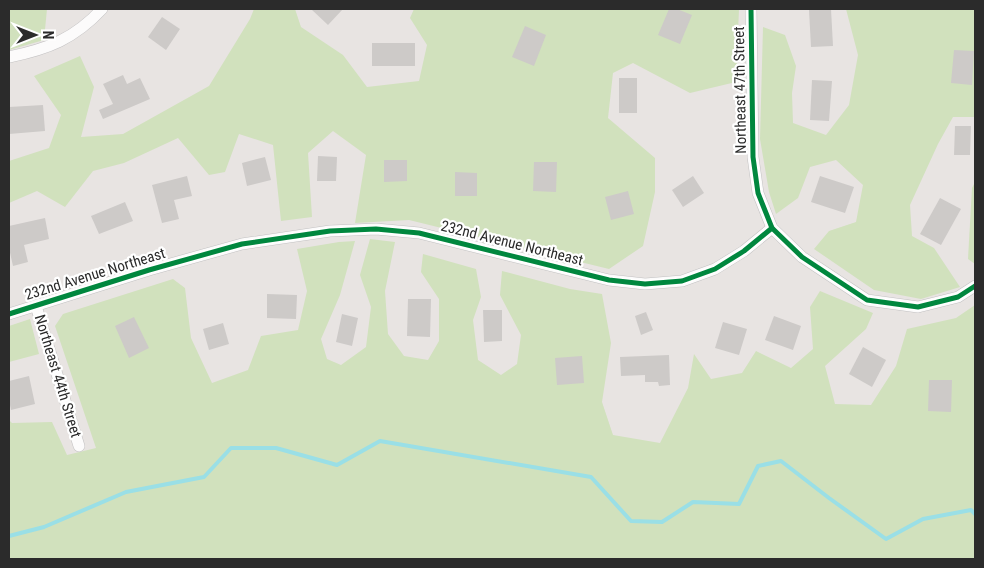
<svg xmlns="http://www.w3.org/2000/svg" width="984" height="568" viewBox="0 0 984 568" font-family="'Roboto Condensed',sans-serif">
	<rect width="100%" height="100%" fill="#e8e4e2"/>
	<!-- green -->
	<g fill="#d1e1bd">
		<path d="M9,9H47L44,40L9,50Z"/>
		<path d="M254,9H295L301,27L343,55L367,87L419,81L427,45L410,18L414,9H739L736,82L690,93L633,63L613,73L608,118L655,158V192L643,246L609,269L409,220L355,223L366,155L333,131L308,153L312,217L281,221L273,145L239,134L225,172L209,175L178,138L124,163L93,171L65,207L37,191L9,203V161L49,148L61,115L34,76L80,56L94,87L81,137L123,134L209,86L250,19Z"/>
		<path d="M846,9H975V117H953L938,144L910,205L912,236L934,248L960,287L921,299L874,290L814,249L829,231L856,222L863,185L836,160L810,167L798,198L776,214L769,192L760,139L763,27L785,35L796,66L792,93L793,123L826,135L849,105L858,55Z"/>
		<path d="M975,182V264L968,259L972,188Z"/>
		<path d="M370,239L395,242L385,291L388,334L404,356L428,360L439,341V299L421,272L423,254L476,269L481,297L473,320L478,360L501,375L517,364L521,335L500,295L502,271L570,289L602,294L611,343L602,402L613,435L660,443L688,388L694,354L711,379L742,373L756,351L791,368L813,349L810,307L820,291L873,313L866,329L825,366L835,404L871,405L896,366L907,329L956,318L975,305V559H9V420L12,423L52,422L67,455L96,448L55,326L63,314L173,279L185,288L191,338L212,383L248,370L261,336L298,330L307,291L297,249L339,242L355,241L340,295L321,339L327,359L341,365L366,347L371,307L360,275Z"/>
		<path d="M30,319L39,354L9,362V326Z"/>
	</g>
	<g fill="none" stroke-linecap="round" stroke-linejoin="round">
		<!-- stream -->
		<path stroke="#9adfe6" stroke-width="4" d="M9,536L44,527L126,492L204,477L231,448H276L337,465L380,441L591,477L631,521L662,522L693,502L739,504L758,466L781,461L829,498L886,539L923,519L971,510L975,514"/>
	</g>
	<!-- building -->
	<g fill="#cdcac8">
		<path d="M311,9H343L328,25Z"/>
		<path d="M669,9H677L692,15L680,44L658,35Z"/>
		<path d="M831,9L833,46L811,47L809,10Z"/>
		<path d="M162,17L180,29L166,50L148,37Z"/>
		<path d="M525,26L546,35L534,66L512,57Z"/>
		<rect x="372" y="43" width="43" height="23"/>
		<path d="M954,50L974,51L972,85L951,83Z"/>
		<path d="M123,75L127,84L140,78L150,99L103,119L99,110L113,104L103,84Z"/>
		<rect x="619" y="78" width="18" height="35"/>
		<path d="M812,80L832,81L829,121L810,120Z"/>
		<path d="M43,105L45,131L9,134V107Z"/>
		<path d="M955,126H971L970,155H954Z"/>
		<path d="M318,156L337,157L336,181H317Z"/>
		<path d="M265,157L271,180L247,186L242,163Z"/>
		<path d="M384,160H407V181L384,182Z"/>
		<path d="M534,162H557L556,192L533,191Z"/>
		<path d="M455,172L477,173V196H455Z"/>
		<path d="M187,176L192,196L174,200L179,219L162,223L152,185Z"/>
		<path d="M693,176L704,193L683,207L672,190Z"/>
		<path d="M820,176L854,187L845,213L811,202Z"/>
		<path d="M628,191L634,214L611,220L605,197Z"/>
		<path d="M940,198L961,209L941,245L920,234Z"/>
		<path d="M125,202L133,221L99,234L91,216Z"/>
		<path d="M45,218L49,239L24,245L28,262L13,266L9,248V226Z"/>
		<path d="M267,294L297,295L296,319L267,318Z"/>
		<path d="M408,299H431L430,337L407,336Z"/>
		<path d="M483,310H502V341L484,342Z"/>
		<path d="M646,312L653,330L641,335L635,316Z"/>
		<path d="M342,314L358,318L352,346L336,342Z"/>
		<path d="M774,316L801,326L793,350L765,340Z"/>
		<path d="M134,317L149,348L129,358L115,326Z"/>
		<path d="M723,322L747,329L739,355L715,348Z"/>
		<path d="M223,323L229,344L209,350L203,329Z"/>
		<path d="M863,347L886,360L872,387L849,374Z"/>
		<path d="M669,355L670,385L659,386L658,382H645V375L621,376L620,357Z"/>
		<path d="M582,356L584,383L557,385L555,358Z"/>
		<path d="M29,376L35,404L11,410L9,400V381Z"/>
		<path d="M929,380H952L951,412L928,411Z"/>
	</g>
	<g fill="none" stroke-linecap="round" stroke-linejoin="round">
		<defs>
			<g id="minor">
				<path d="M751,9L753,157L758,193L772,228L802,257L867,300L918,307L958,297L975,286"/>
				<path d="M9,57C48,49 74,39 102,9"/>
				<path d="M36,306L79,446"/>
				<path d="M9,314L149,270L242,244L330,231L376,229L419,233L609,280L645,284L682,281L715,269L744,251L772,228"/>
			</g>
		</defs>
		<!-- minor casing -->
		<use href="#minor" stroke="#c2c1c2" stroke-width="12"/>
		<!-- minor -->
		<use href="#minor" stroke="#fcfbfb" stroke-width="11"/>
		<defs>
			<g id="cycleway">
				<path d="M751,9L753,157L758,193L772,228L802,257L867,300L918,307L958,297L975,286"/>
				<path d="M9,314L149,270L242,244L330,231L376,229L419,233L609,280L645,284L682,281L715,269L744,251L772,228"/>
			</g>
		</defs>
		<!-- cycleway casing -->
		<use href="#cycleway" stroke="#fff" stroke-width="8"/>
		<!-- cycleway -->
		<use href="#cycleway" stroke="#00873e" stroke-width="5"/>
	</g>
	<g text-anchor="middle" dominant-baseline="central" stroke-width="4.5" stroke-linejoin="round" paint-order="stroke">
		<!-- street labels -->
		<g font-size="15" fill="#2b2b2b" stroke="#fff">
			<text transform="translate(740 90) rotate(-91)">Northeast 47th Street</text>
			<text transform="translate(512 243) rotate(14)">232nd Avenue Northeast</text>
			<text transform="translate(95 274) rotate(-17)">232nd Avenue Northeast</text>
			<text transform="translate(58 376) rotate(73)">Northeast 44th Street</text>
		</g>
	</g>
	<!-- border -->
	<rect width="984" height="568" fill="none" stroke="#2b2b2b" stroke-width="20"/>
	<!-- north arrow -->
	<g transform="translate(35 35) rotate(90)" stroke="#ffffff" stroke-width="4" paint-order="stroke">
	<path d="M0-4L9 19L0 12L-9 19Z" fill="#2b2b2b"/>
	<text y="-8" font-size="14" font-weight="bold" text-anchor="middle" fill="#2b2b2b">N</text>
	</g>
</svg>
